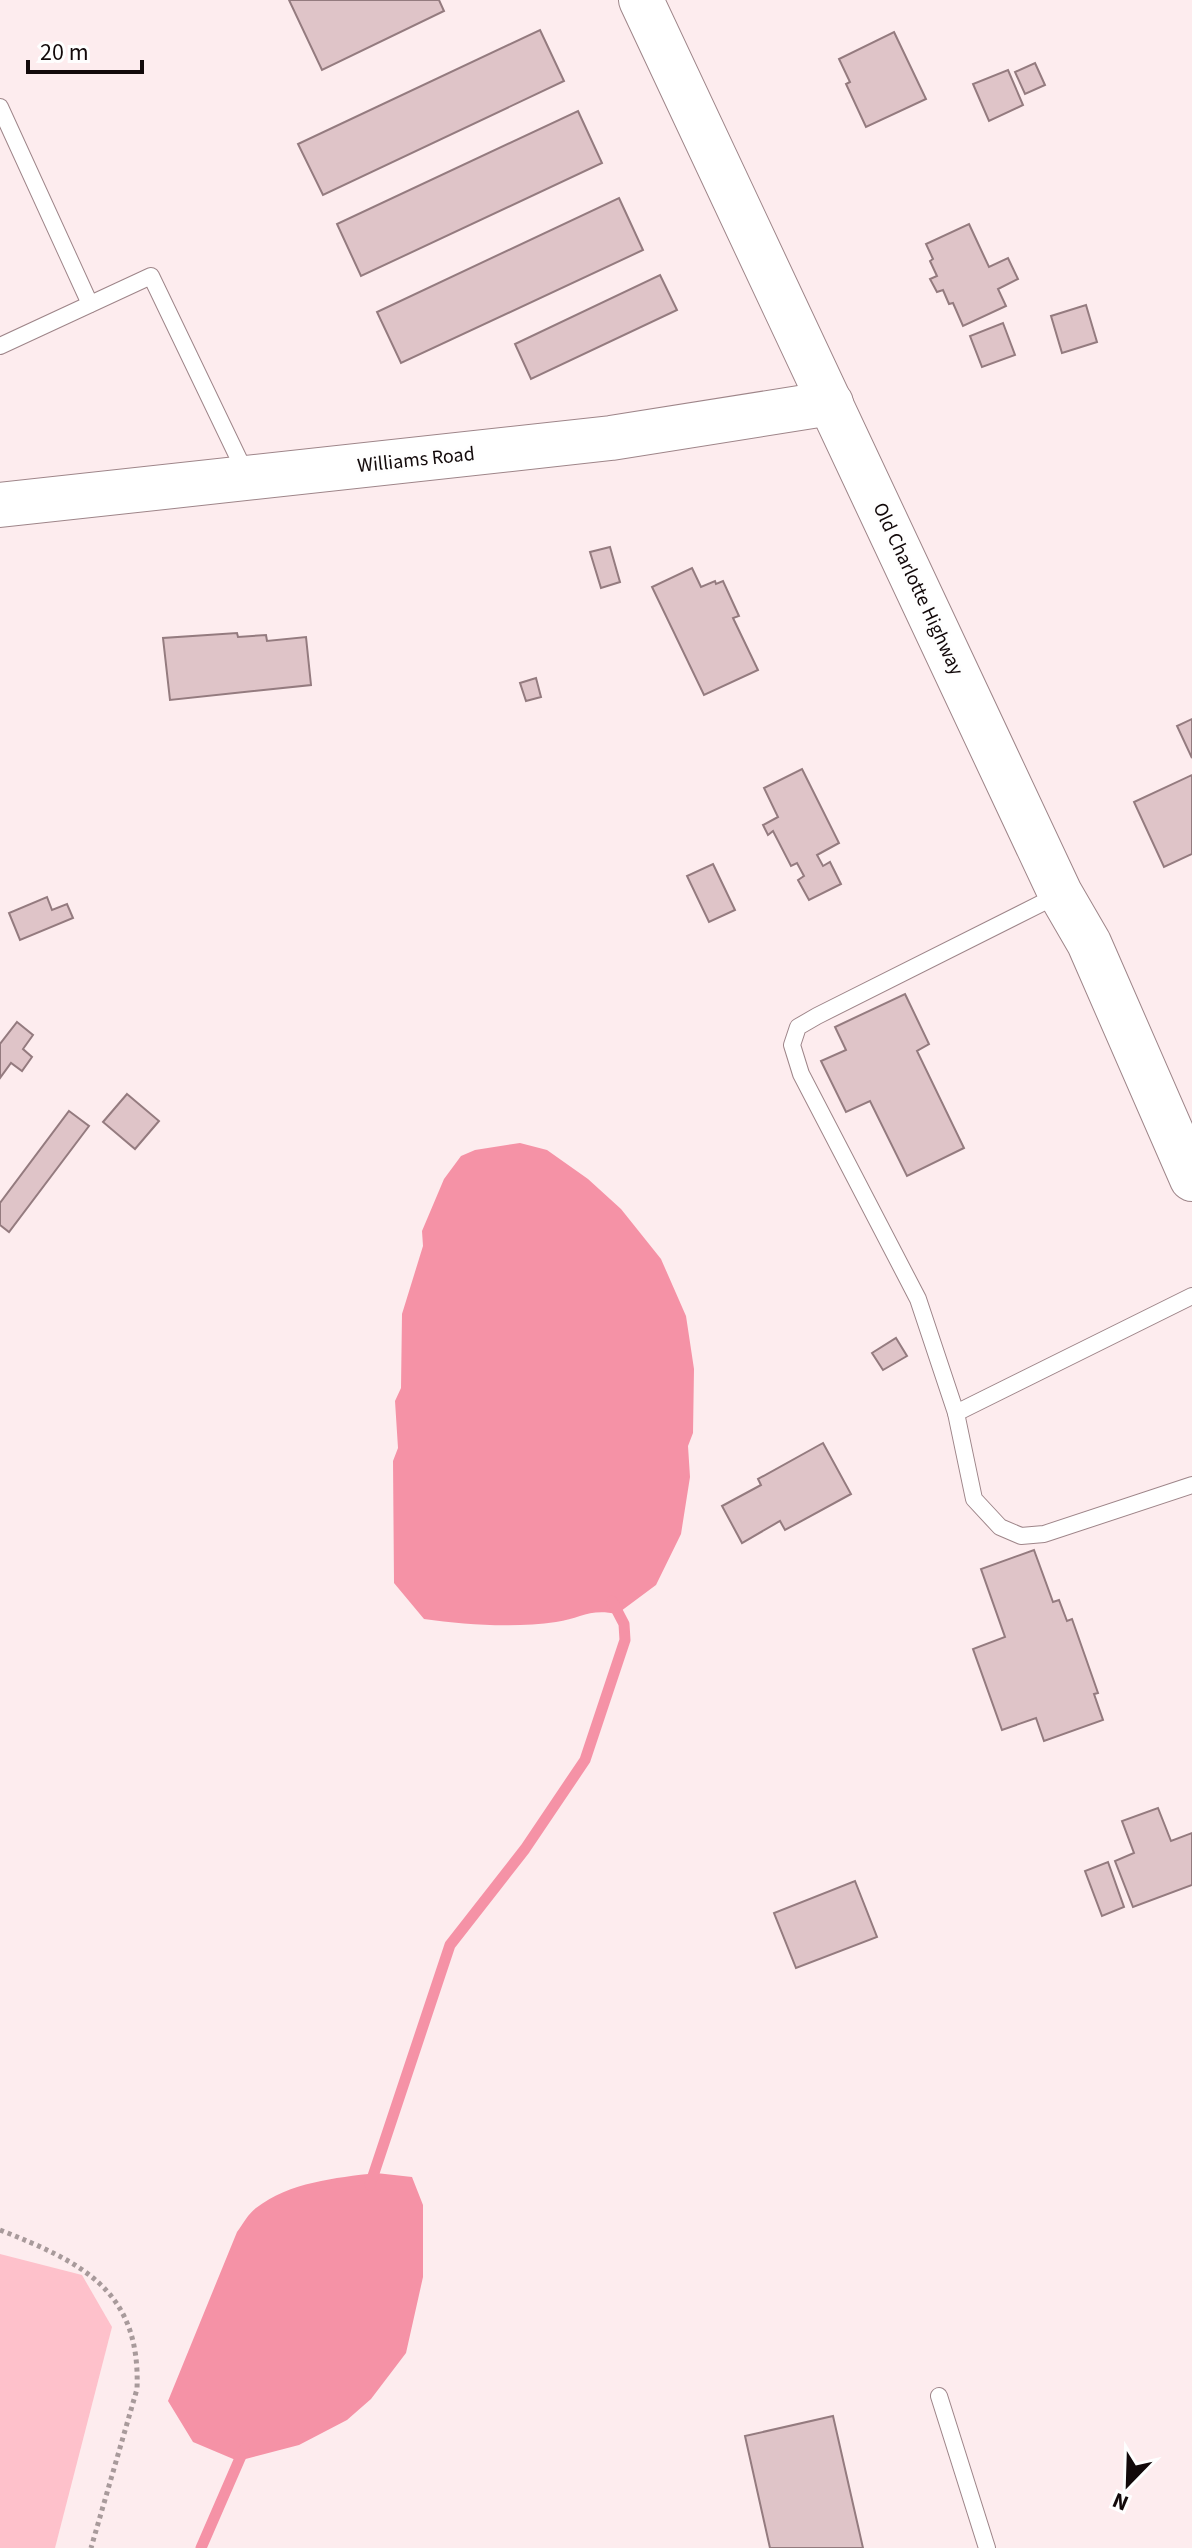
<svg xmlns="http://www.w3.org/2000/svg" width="1192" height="2548" viewBox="0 0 1192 2548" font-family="'Source Sans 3',sans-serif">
	<rect width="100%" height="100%" fill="#fdecee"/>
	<!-- green -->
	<path fill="#fec1cb" d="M0,2254L82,2275L112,2327L55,2548H0Z"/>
	<!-- water -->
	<g fill="#f592a6">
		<path d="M520,1143L547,1150L588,1179L621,1209L661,1259L686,1316L694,1369L693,1433L688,1446L690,1477L681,1534L656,1585L617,1614C590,1608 581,1618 556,1622C514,1628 465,1625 424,1619L394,1583L393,1461L398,1448L395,1401L401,1388L402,1314L423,1246L422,1231L444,1179L461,1156L475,1150Z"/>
		<path d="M376,2173L412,2177L423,2205V2277L406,2353L371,2399L347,2420L299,2445L238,2461L193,2442L168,2401L237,2232C243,2224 248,2214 256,2208C290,2182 335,2178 376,2173Z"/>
	</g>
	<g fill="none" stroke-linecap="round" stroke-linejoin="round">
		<!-- stream -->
		<g stroke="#f592a6" stroke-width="11">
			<path d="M370,2185L450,1945L525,1849L585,1760L625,1640L624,1624L612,1601"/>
			<path d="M201,2548L244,2449"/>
		</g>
	</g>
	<!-- building -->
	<g fill="#dfc4c8" stroke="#947b7f" stroke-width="2">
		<path d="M289,0H439L444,11L322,70Z"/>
		<path d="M540,30L564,81L323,195L298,144Z"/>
		<path d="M894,32L926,99L866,127L846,84L850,82L839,59Z"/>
		<path d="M1035,63L1045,85L1025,94L1015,72Z"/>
		<path d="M1008,70L1023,105L989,121L973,84Z"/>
		<path d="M578,111L602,163L361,276L337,224Z"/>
		<path d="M619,198L643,250L401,363L377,312Z"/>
		<path d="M969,224L989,267L1008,258L1018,279L998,289L1006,306L963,326L953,303L949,304L943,290L937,292L930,279L937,276L930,261L933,259L926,244Z"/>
		<path d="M660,275L677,310L531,379L515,344Z"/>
		<path d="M1086,305L1097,342L1062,353L1051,316Z"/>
		<path d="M1003,323L1015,355L982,367L970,336Z"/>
		<path d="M610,547L620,582L601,588L590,552Z"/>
		<path d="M692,568L701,587L715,581L716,584L723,581L739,616L733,618L758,670L704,695L652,587Z"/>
		<path d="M237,633L238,637L266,635L267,641L306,637L311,685L170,700L163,638Z"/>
		<path d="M536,678L541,697L526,701L520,683Z"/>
		<path d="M1192,719V758L1177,726Z"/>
		<path d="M802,769L839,843L817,855L823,866L830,862L841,884L809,900L798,880L804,876L797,863L791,866L773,831L768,835L763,825L778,817L764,788Z"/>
		<path d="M1192,775V854L1164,867L1134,802Z"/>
		<path d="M713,864L735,910L709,922L687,876Z"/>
		<path d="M47,897L52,910L67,904L73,918L20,940L9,913Z"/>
		<path d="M905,994L929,1044L917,1051L964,1148L907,1176L870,1101L846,1112L821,1061L846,1050L835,1027Z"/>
		<path d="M17,1022L33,1035L23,1049L32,1057L22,1071L11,1063L0,1078V1044Z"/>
		<path d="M127,1094L159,1121L135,1149L103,1122Z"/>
		<path d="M69,1111L89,1126L9,1232L0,1225V1203Z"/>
		<path d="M896,1338L907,1356L883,1370L872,1353Z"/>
		<path d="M823,1443L851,1494L785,1530L780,1521L742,1543L722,1506L761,1485L758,1479Z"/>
		<path d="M1034,1550L1053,1602L1059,1600L1067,1621L1072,1619L1098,1693L1094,1694L1103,1720L1044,1741L1036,1718L1002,1730L973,1649L1005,1637L981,1569Z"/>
		<path d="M1158,1808L1171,1841L1192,1833V1885L1133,1907L1115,1861L1134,1853L1122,1821Z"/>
		<path d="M1108,1862L1124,1907L1102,1916L1085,1871Z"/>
		<path d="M855,1881L877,1937L796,1968L774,1913Z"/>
		<path d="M833,2416L863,2548H770L745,2436Z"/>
	</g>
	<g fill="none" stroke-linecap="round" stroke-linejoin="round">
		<defs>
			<g id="lane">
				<path d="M0,107L90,304"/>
				<path d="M0,346L151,276L246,474"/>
				<path d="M1058,895L817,1016L798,1027L792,1045L801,1074L918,1299L956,1413L974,1499L1000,1527L1021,1536L1044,1534L1192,1485"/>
				<path d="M956,1413L1192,1296"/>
				<path d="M939,2396L987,2548"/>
			</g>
			<g id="secondary">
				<path d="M641,0L1060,893L1089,943L1192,1179"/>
				<path d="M0,505L611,438L831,403"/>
			</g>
		</defs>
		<!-- lane casing -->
		<use href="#lane" stroke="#9e8589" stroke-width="18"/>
		<!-- secondary casing -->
		<use href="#secondary" stroke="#9e8589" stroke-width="46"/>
		<!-- path -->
		<path stroke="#a89a9b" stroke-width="5" stroke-dasharray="4 4" stroke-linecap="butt" d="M0,2230C81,2262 141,2290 137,2389L91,2548"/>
		<!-- lane -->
		<use href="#lane" stroke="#fff" stroke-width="16"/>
		<!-- secondary -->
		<use href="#secondary" stroke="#fff" stroke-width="44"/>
	</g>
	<g text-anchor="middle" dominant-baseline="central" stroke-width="6" stroke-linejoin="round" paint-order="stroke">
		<!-- street labels -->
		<g font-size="20" fill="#12090a" stroke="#fefefe">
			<text transform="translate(416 460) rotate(-6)">Williams Road</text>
			<text transform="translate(918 589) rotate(65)">Old Charlotte Highway</text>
		</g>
	</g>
	<!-- north arrow -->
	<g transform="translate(1128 2484) rotate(203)" stroke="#fefefe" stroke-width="6" paint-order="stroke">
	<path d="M0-6L14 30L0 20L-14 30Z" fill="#12090a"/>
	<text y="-12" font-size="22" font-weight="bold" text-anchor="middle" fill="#12090a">N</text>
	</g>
	<!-- scale -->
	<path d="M28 60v12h114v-12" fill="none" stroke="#12090a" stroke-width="4"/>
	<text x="40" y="60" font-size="24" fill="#12090a" stroke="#fefefe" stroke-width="6" paint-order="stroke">20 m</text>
</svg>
